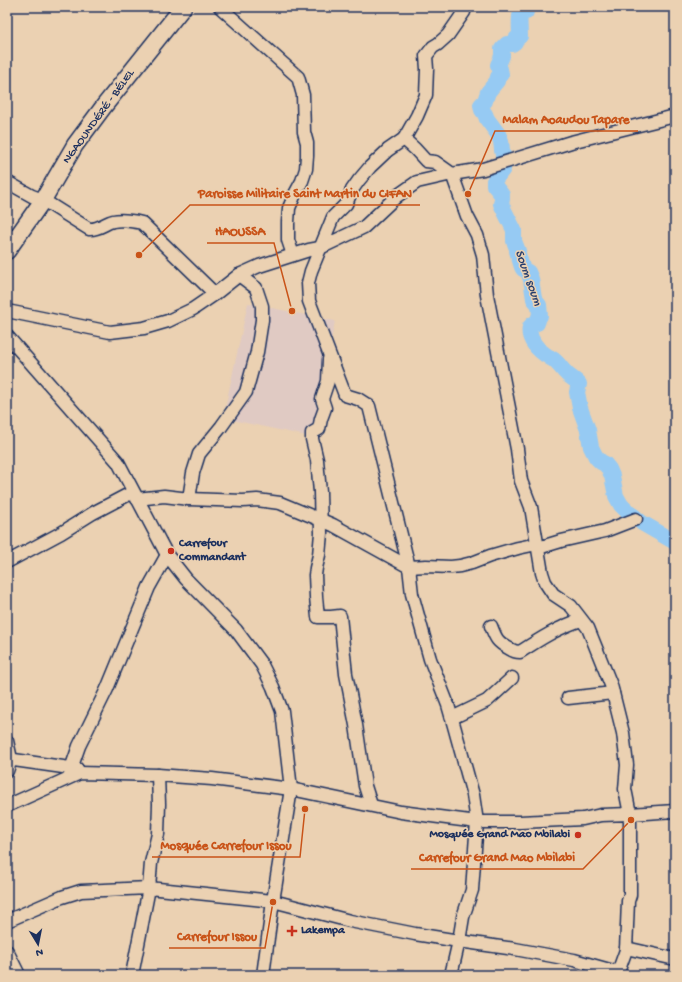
<svg xmlns="http://www.w3.org/2000/svg" width="682" height="982" viewBox="0 0 682 982" font-family="'Gochi Hand',sans-serif">
	<rect width="100%" height="100%" fill="#ebd1b2"/>
	<filter id="ink" filterUnits="userSpaceOnUse"><feTurbulence type="fractalNoise" baseFrequency=".025" numOctaves="2"/><feDisplacementMap in="SourceGraphic" scale="8" xChannelSelector="R" yChannelSelector="G"/><feConvolveMatrix kernelMatrix="1 2 1 2 8 2 1 2 1" color-interpolation-filters="sRGB"/></filter>
	<g filter="url(#ink)">
		<!-- built -->
		<path fill="#e0cac3" d="M248,303L335,321L311,437L223,418Z"/>
		<g fill="none" stroke-linecap="round" stroke-linejoin="round">
			<!-- river -->
			<path stroke="#96caf3" stroke-width="16" d="M525,7L526,12C525,12 520,15 520,16C519,18 520,33 520,36L516,39L515,42L512,44H507L502,49V56L498,65L500,69L501,74L498,77L497,81L488,92L485,101L481,105L482,110L485,114L487,119L498,134L501,141L502,150L504,161L503,169L494,181V185L502,195V199L501,204L514,230V241L518,251H517L522,267L523,269L528,272L531,279L534,299L539,305L540,316L539,317L537,323L533,324L530,327C527,340 539,351 549,357C550,358 553,359 554,360C558,363 561,368 565,372C569,377 575,379 579,384L577,392L580,408L588,430L591,447L596,457L601,462L605,464L609,469L612,476L616,496L621,505L629,513L635,517L642,523L675,542"/>
			<defs>
				<g id="minor">
					<path d="M220,7L298,77L303,95L304,132L307,143V156L306,169L302,181L295,194L289,208L288,222V240L293,255"/>
					<path d="M465,7L464,12L448,35L438,44L433,47L426,56L427,69L426,95L417,116L404,139L415,149L426,161L435,162L452,174L467,216L477,235L483,255L487,295L517,449L521,481L531,507L542,573L545,582L553,594L571,606L588,628L611,685L623,733L627,765L625,789L630,814L675,811"/>
					<path d="M404,139L388,150L370,167L359,180L352,190L346,204L333,217L311,271L308,283L309,301L345,395L358,399L369,406L409,567L412,594L430,659L448,705L454,726L473,795L477,822L472,890L463,917L459,941L515,949L574,960L617,972"/>
					<path d="M7,182L32,196L43,200L89,229C98,230 105,223 113,221C123,219 133,221 142,223L215,294"/>
					<path d="M7,311L110,332L144,328L168,321L193,309L215,294L239,275L259,266L309,250L320,248L364,227L397,196L417,182L452,174L483,169L571,142L675,116"/>
					<path d="M7,336L118,462L167,555L186,579L236,630L262,665L273,687L282,711L291,789L273,901L263,975"/>
					<path d="M329,359L328,381L322,399L325,408L321,419L319,429L312,433V439L317,460L320,492L321,533L319,555L316,568L315,575L316,597L318,617H331L340,616L346,674L356,725L365,786L371,805"/>
					<path d="M137,499L164,496L189,499L243,501L257,500L280,503L333,525L409,567L426,566L451,567L460,566L472,563L490,556L518,548L537,544"/>
					<path d="M189,499L193,473L199,454L221,427L246,392L257,352L262,320V306L256,288L239,275"/>
					<path d="M538,548L561,541L605,531L636,519"/>
					<path d="M7,562L61,533L93,513L133,492"/>
					<path d="M491,626C496,639 497,642 510,649C513,651 515,652 520,652C540,639 559,627 581,620"/>
					<path d="M568,698L613,693"/>
					<path d="M452,718L487,701L512,678"/>
					<path d="M7,741L11,759L7,771"/>
					<path d="M7,759L77,769L78,771"/>
					<path d="M77,769L72,766L79,746L107,689L149,587L167,555"/>
					<path d="M7,806L80,773L158,775L212,779L291,789L401,812L477,822H520L583,819L601,815L630,814V895L628,901L626,950L617,975"/>
					<path d="M7,921L62,897L81,891L149,888L273,901L350,921L415,934L459,941L451,975"/>
					<path d="M626,950V948L675,959"/>
					<path d="M7,951L19,975"/>
					<path d="M132,975L149,888L151,863L158,834L159,804L158,775"/>
				</g>
				<path id="major" d="M7,251L43,200L75,145L104,106L183,7"/>
			</defs>
			<!-- minor casing -->
			<use href="#minor" stroke="#1b2f5e" stroke-width="15"/>
			<!-- major casing -->
			<use href="#major" stroke="#1b2f5e" stroke-width="19"/>
			<!-- minor -->
			<use href="#minor" stroke="#ebd1b2" stroke-width="12"/>
			<!-- major -->
			<use href="#major" stroke="#ebd1b2" stroke-width="16"/>
		</g>
	</g>
	<!-- markers -->
	<g fill="#c8321e" stroke="#ebd1b2" stroke-width="1.5">
		<circle cx="171" cy="551" r="4"/>
		<circle cx="578" cy="835" r="4"/>
		<path d="M290 925h4v4h4v4h-4v4h-4v-4h-4v-4h4z"/>
	</g>
	<g text-anchor="middle" dominant-baseline="central" stroke-width="3" stroke-linejoin="round" paint-order="stroke">
		<!-- street labels -->
		<g font-size="12" fill="#1b2f5e" stroke="#ebd1b2">
			<text transform="translate(99 117) rotate(-54)">NGAOUNDÉRÉ - BÉLEL</text>
		</g>
		<!-- poi labels -->
		<g font-size="12" font-weight="bold" fill="#1b2f5e" stroke="#ebd1b2" text-anchor="start">
			<text x="179" y="544">Carrefour<tspan x="179" dy="14">Commandant</tspan></text>
			<text x="570" y="835" text-anchor="end">Mosquée Grand Mao Mbilabi</text>
			<text x="301" y="931">Lakempa</text>
		</g>
		<!-- water labels -->
		<g font-size="13" font-style="italic" fill="#273e6d" stroke="#ebd1b2">
			<text transform="translate(528 278) rotate(70)">Soum soum</text>
		</g>
	</g>
	<!-- callouts -->
	<path fill="none" stroke="#c95318" stroke-width="1.5" d="M468 194L495 131H638M139 255L190 205H420M292 311L274 243H207M305 809L300 857H152M631 820L583 869H411M273 902L265 948H169"/>
	<g fill="#c95318" stroke="#ebd1b2" stroke-width="1.5">
		<circle cx="468" cy="194" r="4"/>
		<circle cx="139" cy="255" r="4"/>
		<circle cx="292" cy="311" r="4"/>
		<circle cx="305" cy="809" r="4"/>
		<circle cx="631" cy="820" r="4"/>
		<circle cx="273" cy="902" r="4"/>
	</g>
	<g font-size="13" text-anchor="middle" font-weight="bold" fill="#c95318" stroke="#ebd1b2" stroke-width="3" stroke-linejoin="round" paint-order="stroke">
		<text x="566" y="123">Malam Aoaudou Tapare</text>
		<text x="305" y="197">Paroisse Militaire Saint Martin du CIFAN</text>
		<text x="240" y="235">HAOUSSA</text>
		<text x="226" y="849">Mosquée Carrefour Issou</text>
		<text x="497" y="861">Carrefour Grand Mao Mbilabi</text>
		<text x="217" y="940">Carrefour Issou</text>
	</g>
	<!-- margin -->
	<rect width="682" height="982" fill="none" stroke="#ebd1b2" stroke-width="24"/>
	<rect x="12" y="12" width="658" height="958" fill="none" stroke="#1b2f5e" stroke-width="1.5" filter="url(#ink)"/>
	<!-- north arrow -->
	<g transform="translate(38 944) rotate(170)" stroke="#ebd1b2" stroke-width="3" paint-order="stroke">
	<path d="M0-3L7 15L0 10L-7 15Z" fill="#1b2f5e"/>
	<text y="-6" font-size="11" font-weight="bold" text-anchor="middle" fill="#1b2f5e">N</text>
	</g>
</svg>
